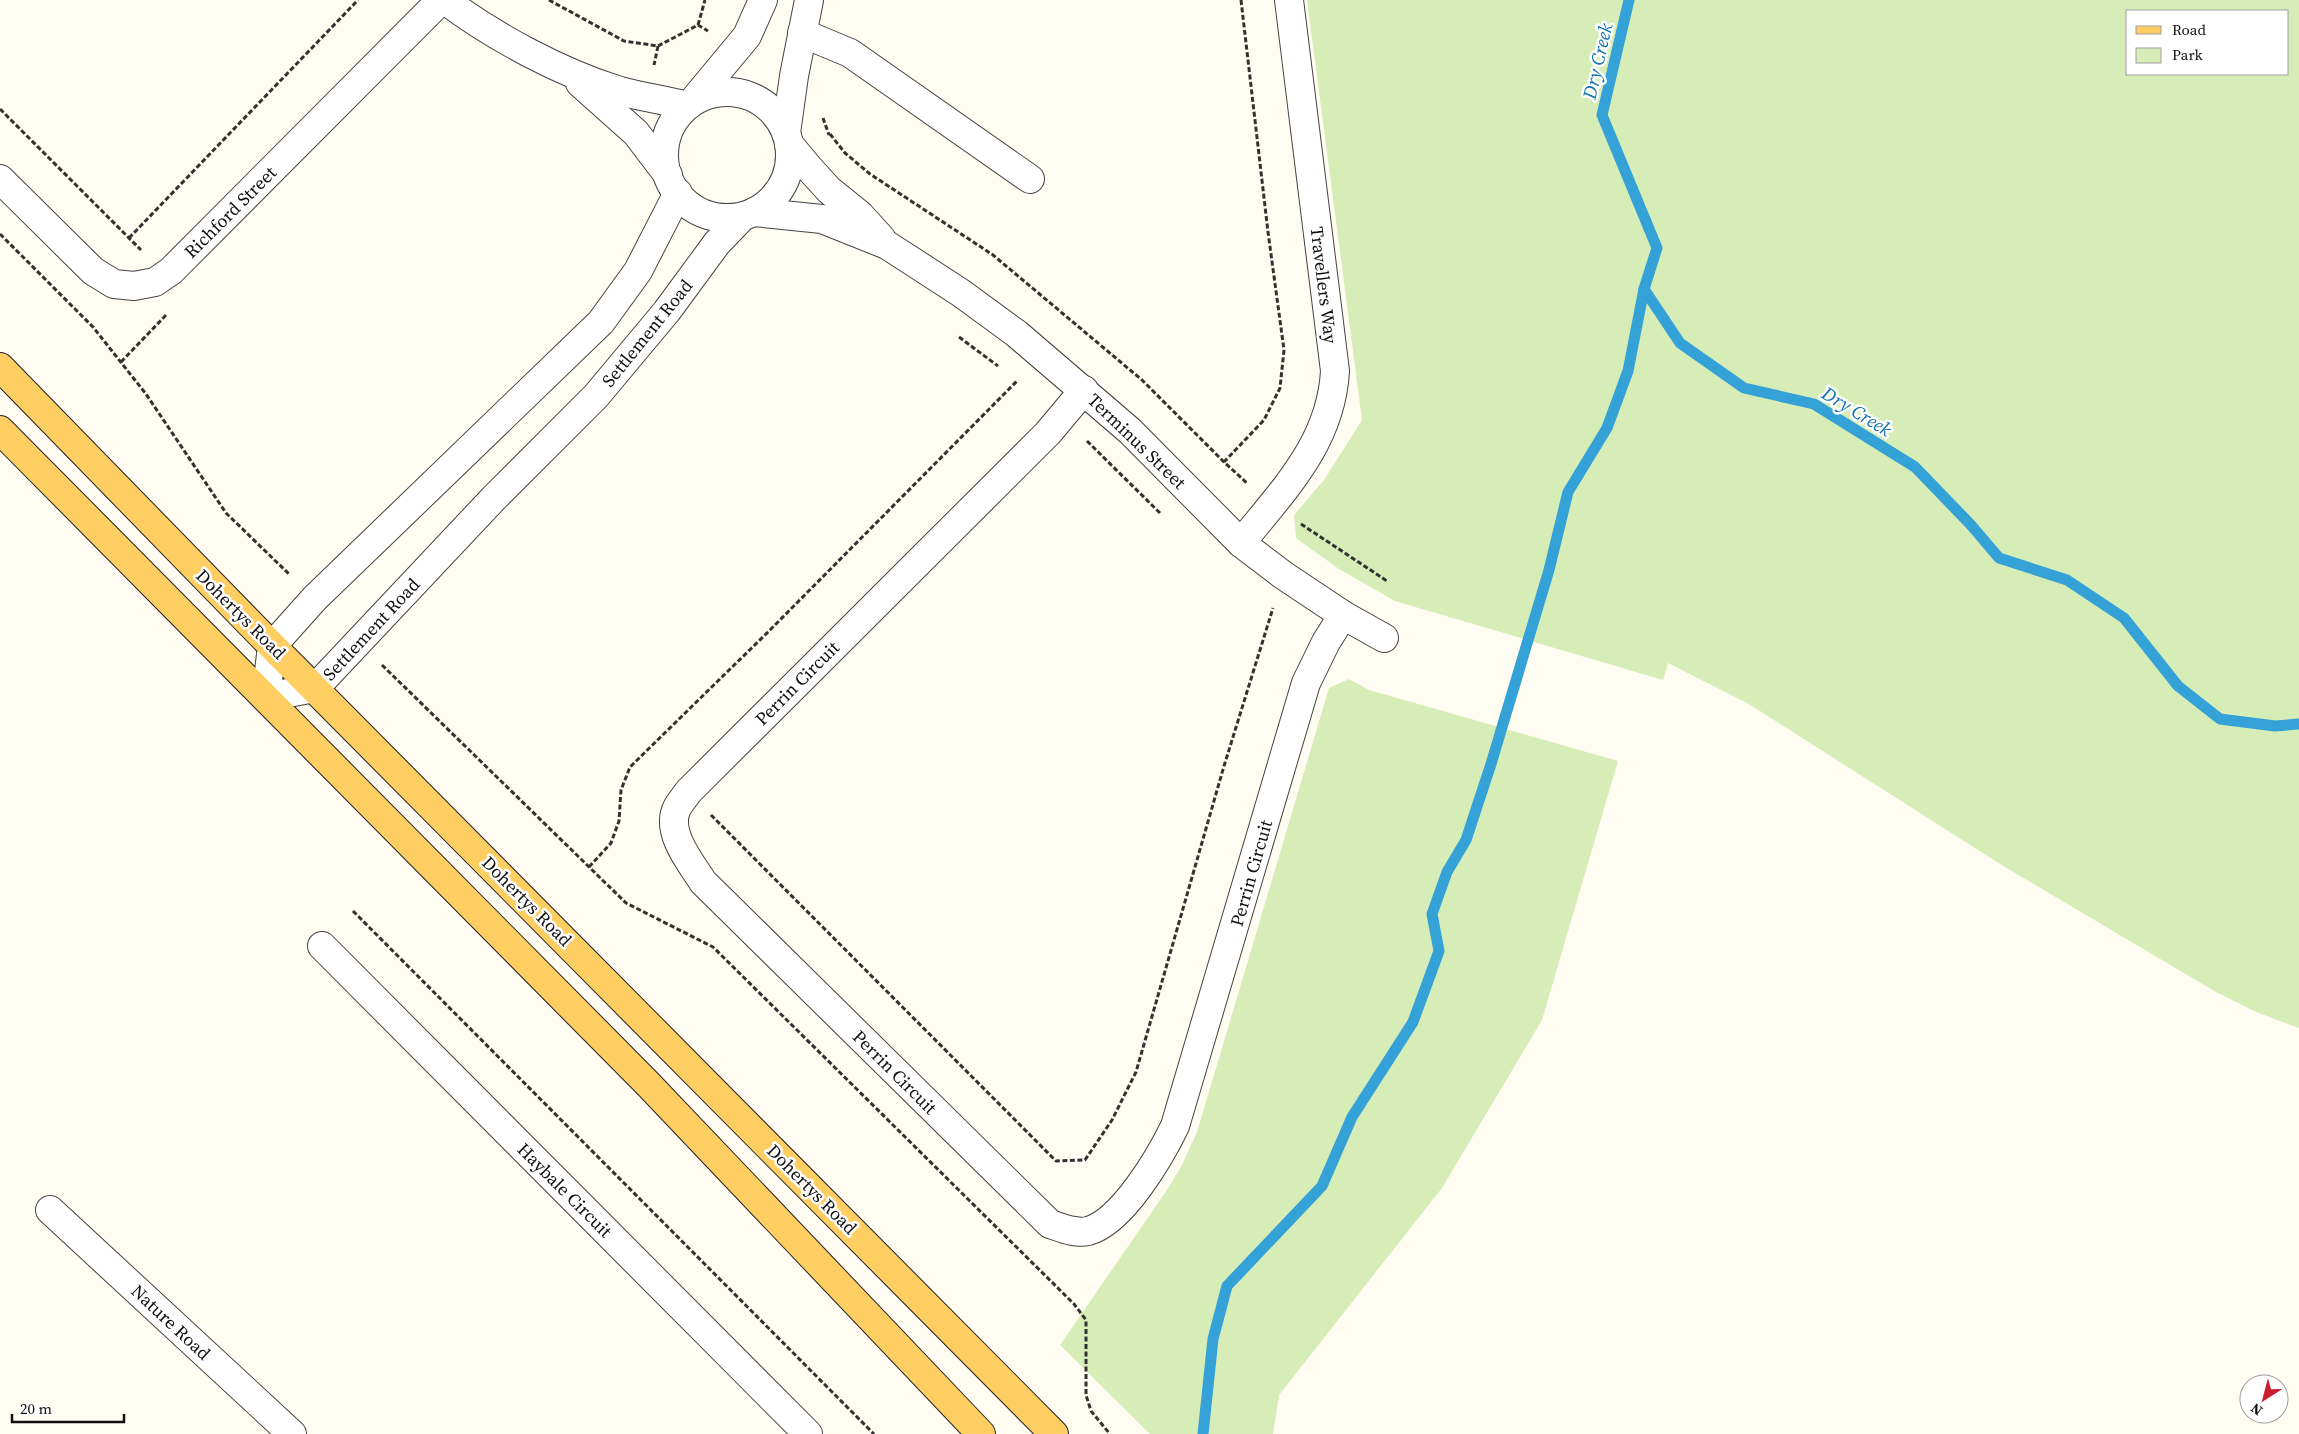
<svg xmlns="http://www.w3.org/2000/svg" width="2299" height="1434" viewBox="0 0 2299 1434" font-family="'Source Serif 4',serif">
	<rect width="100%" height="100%" fill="#fffcf2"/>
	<!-- green -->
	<g fill="#d7edb8" fill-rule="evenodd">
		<path d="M1307,0H2299V1028L2256,1012L2216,992L2000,864L1749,704L1668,663L1663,680L1395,601L1339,569L1296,538L1294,515L1324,480L1362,420ZM2128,11H2288V74H2128Z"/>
		<path d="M1349,679L1369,690L1618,761L1542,1020L1442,1188L1279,1395L1273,1434H1150L1060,1345L1167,1190L1182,1165L1197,1132L1329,688Z"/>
	</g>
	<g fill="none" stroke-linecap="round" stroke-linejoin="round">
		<!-- stream -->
		<g stroke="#34a1d7" stroke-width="11">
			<path d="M1629,0L1602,115L1657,248L1644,289L1680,343L1744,388L1814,404L1915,467L1971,525L1999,558L2067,580L2124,618L2178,686L2220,719L2275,726L2299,724"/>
			<path d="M1203,1434L1213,1339L1227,1286L1322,1186L1352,1117L1413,1022L1439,951L1432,914L1447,872L1466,840L1491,764L1549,570L1568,492L1607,428L1628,371L1644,289"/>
		</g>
		<defs>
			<g id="minor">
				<path d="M445,0C494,37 561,73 620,91C642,97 665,100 687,106"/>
				<path d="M802,33L850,53L1030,179"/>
				<path d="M580,83L636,133L668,175"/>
				<circle cx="727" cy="155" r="63"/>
				<path d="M693,101L747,36L763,0"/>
				<path d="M786,133L794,76L809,0"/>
				<path d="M789,144L809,168L829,190L860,215L881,238"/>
				<path d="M0,179L93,271L114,284L134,286L155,282L171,271L441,0"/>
				<path d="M678,193L638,271L601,322L315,598L272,646L266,697L315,688L494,498L596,396L667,311L717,243L742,217"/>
				<path d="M754,212L822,219L887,245L961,293L1017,334L1130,431L1241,543L1283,575L1343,615L1384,638"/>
				<path d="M1084,390L1048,433L688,792C685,797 680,802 677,808C665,832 691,863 703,882L1050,1224C1062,1228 1075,1234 1088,1231C1122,1222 1160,1157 1175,1126L1306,683L1326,642L1343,615"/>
				<path d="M1241,543C1284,489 1331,443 1335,371L1289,0"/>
				<path d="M322,946L808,1434"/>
				<path d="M50,1210L292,1434"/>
			</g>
			<g id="major">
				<path d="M0,367L272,646L1054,1434"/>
				<path d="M0,430L648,1084L981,1434"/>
			</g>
		</defs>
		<!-- minor casing -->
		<use href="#minor" stroke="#434343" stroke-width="30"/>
		<!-- major casing -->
		<use href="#major" stroke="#212121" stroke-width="30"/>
		<!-- path -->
		<g stroke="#323232" stroke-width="3" stroke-dasharray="5 2.5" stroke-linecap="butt">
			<path d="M549,0L624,41L658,46L654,65"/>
			<path d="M1241,0L1268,232L1284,350L1280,388L1264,420L1224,462L1248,484"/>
			<path d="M698,25L705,0"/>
			<path d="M658,46L698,25L708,31"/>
			<path d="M0,109L141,250"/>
			<path d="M823,118L829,135"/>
			<path d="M830,134L845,153L870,174L993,255L1142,380L1224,462"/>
			<path d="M0,234L93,327L146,394L226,513L290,575"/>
			<path d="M129,238L358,0"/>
			<path d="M959,337L998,366"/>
			<path d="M121,362L167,314"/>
			<path d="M1087,441L1161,514"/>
			<path d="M1301,524L1387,581"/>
			<path d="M382,665L626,903L713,947L1074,1304L1086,1320V1395L1091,1411L1110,1434"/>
			<path d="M711,815L1056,1161L1085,1160L1112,1120L1136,1072L1224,766L1273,608"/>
			<path d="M589,867L611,843L619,821L621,790L630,767L770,630L1018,380"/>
			<path d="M353,911L874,1434"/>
		</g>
		<!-- minor -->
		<use href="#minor" stroke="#fff" stroke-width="28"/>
		<!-- major -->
		<use href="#major" stroke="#ffce62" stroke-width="28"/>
	</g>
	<g text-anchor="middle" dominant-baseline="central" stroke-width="5" stroke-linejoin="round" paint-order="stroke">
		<!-- street labels -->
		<g font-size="18" fill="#101010" stroke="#fff">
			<text transform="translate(230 212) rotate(-45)">Richford Street</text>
			<text transform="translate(1324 285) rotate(83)">Travellers Way</text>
			<text transform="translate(647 333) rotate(-51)">Settlement Road</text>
			<text transform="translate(1137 441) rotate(44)">Terminus Street</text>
			<text transform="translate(241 614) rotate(45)">Dohertys Road</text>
			<text transform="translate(371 629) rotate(-47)">Settlement Road</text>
			<text transform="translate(797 683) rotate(-45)">Perrin Circuit</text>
			<text transform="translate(1251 873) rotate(-74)">Perrin Circuit</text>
			<text transform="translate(527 901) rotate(45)">Dohertys Road</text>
			<text transform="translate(895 1072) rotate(45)">Perrin Circuit</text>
			<text transform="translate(812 1189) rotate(45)">Dohertys Road</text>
			<text transform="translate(565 1190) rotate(45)">Haybale Circuit</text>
			<text transform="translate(171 1322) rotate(43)">Nature Road</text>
		</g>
		<!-- water labels -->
		<g font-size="19" font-style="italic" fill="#0e72ac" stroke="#fff">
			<text transform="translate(1597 61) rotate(-77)">Dry Creek</text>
			<text transform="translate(1857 411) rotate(31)">Dry Creek</text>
		</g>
	</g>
	<!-- legend -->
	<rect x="2126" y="10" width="162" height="65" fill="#ffffff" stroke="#9f9f9f"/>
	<rect x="2136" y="26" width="25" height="8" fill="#ffce62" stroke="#9f9f9f"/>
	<text x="2172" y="35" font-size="15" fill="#101010">Road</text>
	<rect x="2136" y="48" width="25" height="15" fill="#d7edb8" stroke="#9f9f9f"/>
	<text x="2172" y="60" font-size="15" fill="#101010">Park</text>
	<!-- north arrow -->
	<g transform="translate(2264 1399) rotate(216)"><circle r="24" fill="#ffffff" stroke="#9f9f9f"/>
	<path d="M0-4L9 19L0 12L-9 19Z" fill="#cb1c30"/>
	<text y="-8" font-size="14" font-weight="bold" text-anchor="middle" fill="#101010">N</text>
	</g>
	<!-- scale -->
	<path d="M12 1414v8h112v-8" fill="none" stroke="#101010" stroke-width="2.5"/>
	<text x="20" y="1414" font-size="15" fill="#101010" stroke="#ffffff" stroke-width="4" paint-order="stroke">20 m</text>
</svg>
